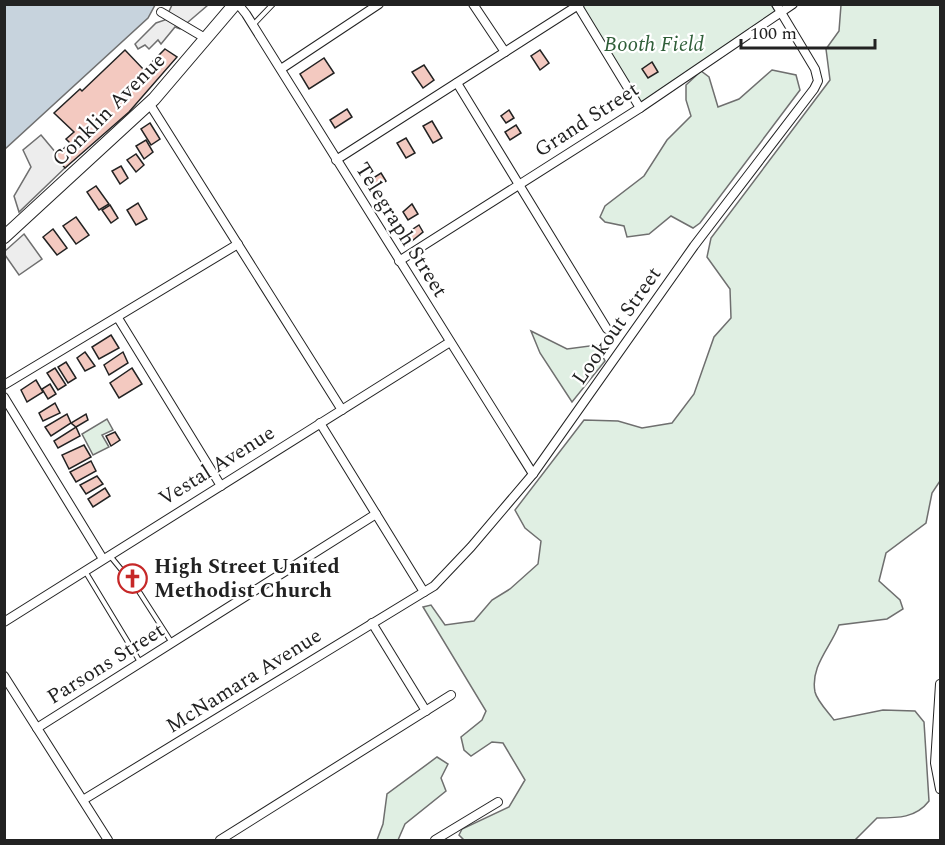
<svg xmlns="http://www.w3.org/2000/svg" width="945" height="845" viewBox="0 0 945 845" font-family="Spectral,serif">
	<rect width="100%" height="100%" fill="#fff"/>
	<!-- green -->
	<g fill="#e0efe3" stroke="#6f6f6f" stroke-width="1.5">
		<path d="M585,4H771L777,14L641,103L582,7Z"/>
		<path d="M841,5H940V481L932,493L926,523L886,553L879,581L900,600L903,609L887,619L839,625C831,647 810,666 815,692C817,701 829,713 834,720L883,710L915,711L924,722L929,801C916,818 898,818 877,818L855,840H464L459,835L462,829L509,807L525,780L503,743L492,742L471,756L464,750L461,737L482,720L486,711L423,607L431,605L445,625L474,621L492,600L510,589L538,564L541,541L525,528L515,510L584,420L618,421L642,428L672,423L694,394L714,337L731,318L730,289L707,257L711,238L830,80L826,49L839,31Z"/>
		<path d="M772,70L796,75L800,90L700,223L693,228L671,216L649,234L627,237L624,226L605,222L600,217L605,206L644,176L667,140L691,116L686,100V85L701,71L709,77L718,107L739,99Z"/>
		<path d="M531,331L567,349L597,345L605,361L572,402L540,353Z"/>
		<path d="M107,419L113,430L102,435L109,447L93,455L82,434Z"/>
		<path d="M437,757L448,764L441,778L446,791L405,824L398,840H377L383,824L387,794Z"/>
	</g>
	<!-- parking -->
	<g fill="#ededed" stroke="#6f6f6f" stroke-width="1.5">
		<path d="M172,5H208L180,29L175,27L161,44L158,40L149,49L145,45L138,49L135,44L156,23L165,20Z"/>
		<path d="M41,135L67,166L19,212L14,196L31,167L23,150Z"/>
		<path d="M24,234L42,259L19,275L5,255V251Z"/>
	</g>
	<!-- water -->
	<path fill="#c7d3dd" stroke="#6f6f6f" stroke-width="1.5" d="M5,4H155V5L148,18L5,149Z"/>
	<!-- building -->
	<g fill="#f3c9c0" stroke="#222" stroke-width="1.5">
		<path d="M165,49L177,57L129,112L65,168L55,156L70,143L66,139L74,132L54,113L80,89L82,91L125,50L144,70Z"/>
		<path d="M540,50L549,63L540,70L531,56Z"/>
		<path d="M324,58L334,73L309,89L300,74Z"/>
		<path d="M652,62L658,72L648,78L642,69Z"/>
		<path d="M424,65L434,80L423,88L412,72Z"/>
		<path d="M347,109L352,117L335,128L330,120Z"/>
		<path d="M509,110L514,118L506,123L501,116Z"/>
		<path d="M432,121L442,138L433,143L423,126Z"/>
		<path d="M150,123L160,139L151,145L141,129Z"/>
		<path d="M516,125L521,133L510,140L505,132Z"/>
		<path d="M406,138L415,153L406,158L397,143Z"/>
		<path d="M146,140L153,152L144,159L136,146Z"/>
		<path d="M136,154L144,165L136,172L127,160Z"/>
		<path d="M121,166L128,178L120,184L112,171Z"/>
		<path d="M381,173L386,181L373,190L367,182Z"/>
		<path d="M96,186L109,204L99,210L87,192Z"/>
		<path d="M138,203L147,219L136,225L127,210Z"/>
		<path d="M412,204L418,214L408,220L403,212Z"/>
		<path d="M110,205L118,218L111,223L102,210Z"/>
		<path d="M76,217L89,235L76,244L63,226Z"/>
		<path d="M419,225L423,232L407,245L401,237Z"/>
		<path d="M53,229L67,248L57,255L43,237Z"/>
		<path d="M111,335L119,348L99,359L92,347Z"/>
		<path d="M85,352L95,366L85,371L77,358Z"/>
		<path d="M123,352L128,363L109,375L104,365Z"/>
		<path d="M66,362L76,378L68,383L58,367Z"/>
		<path d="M55,368L66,385L58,390L47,373Z"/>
		<path d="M132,368L142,384L119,398L110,383Z"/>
		<path d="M36,380L43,392L27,402L21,390Z"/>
		<path d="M50,384L56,394L48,399L42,389Z"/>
		<path d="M55,403L60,413L43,421L39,413Z"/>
		<path d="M67,414L71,423L51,436L45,427Z"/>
		<path d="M86,414L88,420L76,427L71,423Z"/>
		<path d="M76,427L80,436L58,448L54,441Z"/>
		<path d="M115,432L120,440L111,446L106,436Z"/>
		<path d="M84,445L91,457L69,469L62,455Z"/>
		<path d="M91,461L96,471L76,482L70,472Z"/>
		<path d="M97,476L103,484L86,494L80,485Z"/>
		<path d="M105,488L110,496L93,507L88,499Z"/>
	</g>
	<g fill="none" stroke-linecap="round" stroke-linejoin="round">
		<defs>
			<g id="lane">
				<path d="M253,25L273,4"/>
				<path d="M111,557L138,590L172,643"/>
				<path d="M85,571L140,662"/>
			</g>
			<g id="street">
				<path d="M238,4L246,14L533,474"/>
				<path d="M473,4L505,52"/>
				<path d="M578,6L640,108"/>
				<path d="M161,12L205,38"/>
				<path d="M281,69L379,4"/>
				<path d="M457,83L607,329"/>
				<path d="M149,103L342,410"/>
				<path d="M336,160L580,4"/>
				<path d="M399,261L640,108L793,4"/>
				<path d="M118,318L221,486"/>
				<path d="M4,385L238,244"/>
				<path d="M4,397L103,559"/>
				<path d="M320,423L424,592"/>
				<path d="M4,622L450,342"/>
				<path d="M372,623L426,711"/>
				<path d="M4,676L108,840"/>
				<path d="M940,684L935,763L940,789"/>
				<path d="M37,728L376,514"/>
				<path d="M83,800L424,592L434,586L471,547L533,474L694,246L814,89L818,81L815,69L776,4"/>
				<path d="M220,840L451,695"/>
				<path d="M435,840L498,802"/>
			</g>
			<path id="secondary" d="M4,237L154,99L235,4"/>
		</defs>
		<!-- lane casing -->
		<use href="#lane" stroke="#222" stroke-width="6"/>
		<!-- street casing -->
		<use href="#street" stroke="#222" stroke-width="10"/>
		<!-- secondary casing -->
		<use href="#secondary" stroke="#222" stroke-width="14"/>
		<!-- lane -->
		<use href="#lane" stroke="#fff" stroke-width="4"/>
		<!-- street -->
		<use href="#street" stroke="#fff" stroke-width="8"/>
		<!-- secondary -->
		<use href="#secondary" stroke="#fff" stroke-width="12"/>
	</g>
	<!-- icons -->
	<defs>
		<symbol id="church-ring" viewBox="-11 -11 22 22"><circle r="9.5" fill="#fff" stroke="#c62828" stroke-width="1.5"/><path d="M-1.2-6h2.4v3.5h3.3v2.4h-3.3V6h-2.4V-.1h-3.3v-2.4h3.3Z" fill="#c62828"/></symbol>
	</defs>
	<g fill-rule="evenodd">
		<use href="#church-ring" x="116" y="562" width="33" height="33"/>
	</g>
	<g text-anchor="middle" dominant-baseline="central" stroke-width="4.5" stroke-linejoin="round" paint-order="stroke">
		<!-- park labels -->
		<g font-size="21" font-style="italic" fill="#2f5e38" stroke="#fff">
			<text x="654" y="45">Booth Field</text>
		</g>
		<!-- street labels -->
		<g font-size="21" fill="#222" stroke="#fff">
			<text transform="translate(109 110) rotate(-45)">Conklin Avenue</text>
			<text transform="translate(587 120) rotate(-33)">Grand Street</text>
			<text transform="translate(401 230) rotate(58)">Telegraph Street</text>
			<text transform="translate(617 326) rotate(-55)">Lookout Street</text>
			<text transform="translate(217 466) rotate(-32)">Vestal Avenue</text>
			<text transform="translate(106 664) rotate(-32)">Parsons Street</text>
			<text transform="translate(244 681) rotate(-32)">McNamara Avenue</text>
		</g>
		<!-- poi labels -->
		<g font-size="21" font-weight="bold" fill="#222" stroke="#fff" text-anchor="start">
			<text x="154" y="567">High Street United<tspan x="154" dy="24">Methodist Church</tspan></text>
		</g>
	</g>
	<!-- border -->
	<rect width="945" height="845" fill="none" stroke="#222222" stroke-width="12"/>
	<!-- scale -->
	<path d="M741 39v9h134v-9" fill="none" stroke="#222222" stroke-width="3"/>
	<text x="750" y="39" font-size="18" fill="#222222" stroke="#ffffff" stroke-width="4.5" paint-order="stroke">100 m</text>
</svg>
